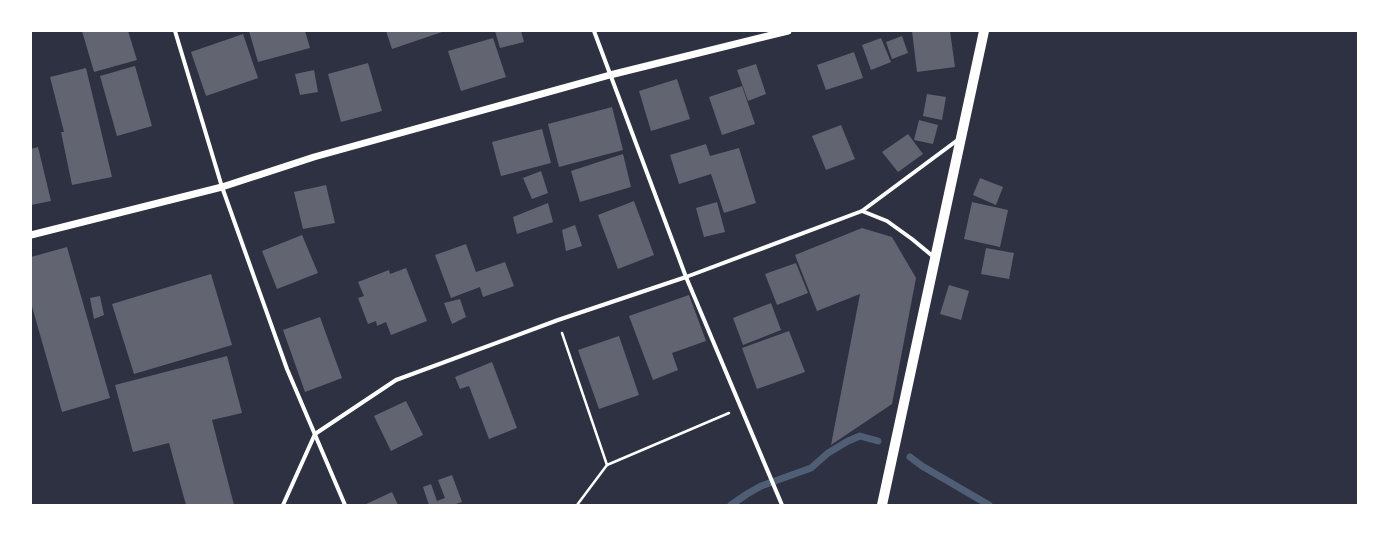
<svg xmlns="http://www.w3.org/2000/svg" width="1389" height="536" viewBox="0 0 1389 536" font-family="'Archivo Narrow',sans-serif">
	<rect width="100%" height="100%" fill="#2d3142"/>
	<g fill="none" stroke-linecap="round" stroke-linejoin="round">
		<!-- stream -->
		<g stroke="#4f5d75" stroke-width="7">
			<path d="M910,457L922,466L989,505"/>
			<path d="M731,505L747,494L761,486L811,468L828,453L848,441L860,436L878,441"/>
		</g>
	</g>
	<!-- building -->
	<g fill="#626471">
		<path d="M82,31H128L137,60L94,72Z"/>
		<path d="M249,31H305L310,48L258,62Z"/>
		<path d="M386,31H445L392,49Z"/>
		<path d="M495,31H521L524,42L500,48Z"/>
		<path d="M912,31H950L955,67L917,72Z"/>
		<path d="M243,34L258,78L206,96L191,52Z"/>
		<path d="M902,36L908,53L892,59L886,42Z"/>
		<path d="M493,38L506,77L461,91L448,51Z"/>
		<path d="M881,38L891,62L871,70L862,45Z"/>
		<path d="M854,52L863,78L826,90L817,65Z"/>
		<path d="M368,63L382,111L341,122L328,74Z"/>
		<path d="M756,64L766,94L748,101L737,70Z"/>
		<path d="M135,66L152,126L117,136L100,76Z"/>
		<path d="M86,68L112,177L72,185L61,132H64L50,77Z"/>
		<path d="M314,70L318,92L300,95L295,74Z"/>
		<path d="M677,79L690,119L651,131L639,91Z"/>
		<path d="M742,86L755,124L722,135L709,97Z"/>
		<path d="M927,94L946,97L942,120L923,116Z"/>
		<path d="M612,107L623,150L559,167L548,124Z"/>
		<path d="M919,120L938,125L933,144L914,140Z"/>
		<path d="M841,125L855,159L826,170L812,136Z"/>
		<path d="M542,129L551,163L501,176L492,142Z"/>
		<path d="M908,134L923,154L898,172L882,152Z"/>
		<path d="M706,144L710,156L739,148L756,203L724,213L711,174L679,184L670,155Z"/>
		<path d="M38,147L51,201L31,205V149Z"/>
		<path d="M623,154L631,187L580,202L571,171Z"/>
		<path d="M541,171L548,193L532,199L523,178Z"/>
		<path d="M980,178L1003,187L996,205L973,195Z"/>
		<path d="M326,185L335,223L303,229L294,192Z"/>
		<path d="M634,201L654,255L618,269L598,215Z"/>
		<path d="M717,202L725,232L704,237L696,208Z"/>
		<path d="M972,202L1008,210L1000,247L964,239Z"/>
		<path d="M548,203L553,222L517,234L513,217Z"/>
		<path d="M575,225L582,246L566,251L562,230Z"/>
		<path d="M862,228L892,237L916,278L892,404L831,445L860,294L817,311L795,255Z"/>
		<path d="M302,235L318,273L277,289L262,251Z"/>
		<path d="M466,244L476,272L505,262L514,286L483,297L480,287L451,298L435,255Z"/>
		<path d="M67,247L110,398L62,412L31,303V257Z"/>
		<path d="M986,248L1014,253L1009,279L981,274Z"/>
		<path d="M796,263L808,293L777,305L765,274Z"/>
		<path d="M406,268L427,321L391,335L386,322L377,326L376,321L368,324L358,298L364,296L358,282L389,270L390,274Z"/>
		<path d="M211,274L232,345L134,374L112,304Z"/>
		<path d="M949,285L969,291L961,320L940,314Z"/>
		<path d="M689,295L706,341L672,353L678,370L653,380L629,316Z"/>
		<path d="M100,296L104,315L94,319L90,298Z"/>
		<path d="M460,299L466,317L452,324L444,303Z"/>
		<path d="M771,303L781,330L743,345L733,318Z"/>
		<path d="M320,317L342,378L305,392L283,330Z"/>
		<path d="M789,331L805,372L757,389L742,348Z"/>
		<path d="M619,336L639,395L599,409L578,350Z"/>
		<path d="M227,356L242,413L212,420L234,505H186L169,443L133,452L115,385Z"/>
		<path d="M492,362L517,428L489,439L469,386L460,389L455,377Z"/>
		<path d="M406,401L423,435L391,451L374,416Z"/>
		<path d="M452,475L462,502L453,505H429L423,487L431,484L437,501L445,498L438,480Z"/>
		<path d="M392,492L398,505H364Z"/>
	</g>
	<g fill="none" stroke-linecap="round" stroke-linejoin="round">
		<!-- path -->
		<g stroke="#fff" stroke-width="2.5">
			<path d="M562,333L607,465"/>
			<path d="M577,505L607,465L729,413"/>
		</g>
		<!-- minor -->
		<g stroke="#fff" stroke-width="4">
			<path d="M175,31L222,187L287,369L345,505"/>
			<path d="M594,31L686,277L782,505"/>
			<path d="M862,211L887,221L912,239L935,258"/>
			<path d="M283,505L315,434L396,380L558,320L686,277L862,211L959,139"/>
		</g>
		<!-- tertiary -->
		<path stroke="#fff" stroke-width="7" d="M31,235L222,187L314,157L610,75L788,31"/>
		<!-- primary -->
		<path stroke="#fff" stroke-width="10" d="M882,505L984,31"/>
	</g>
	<!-- border -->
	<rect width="1389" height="536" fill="none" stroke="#ffffff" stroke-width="64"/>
</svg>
